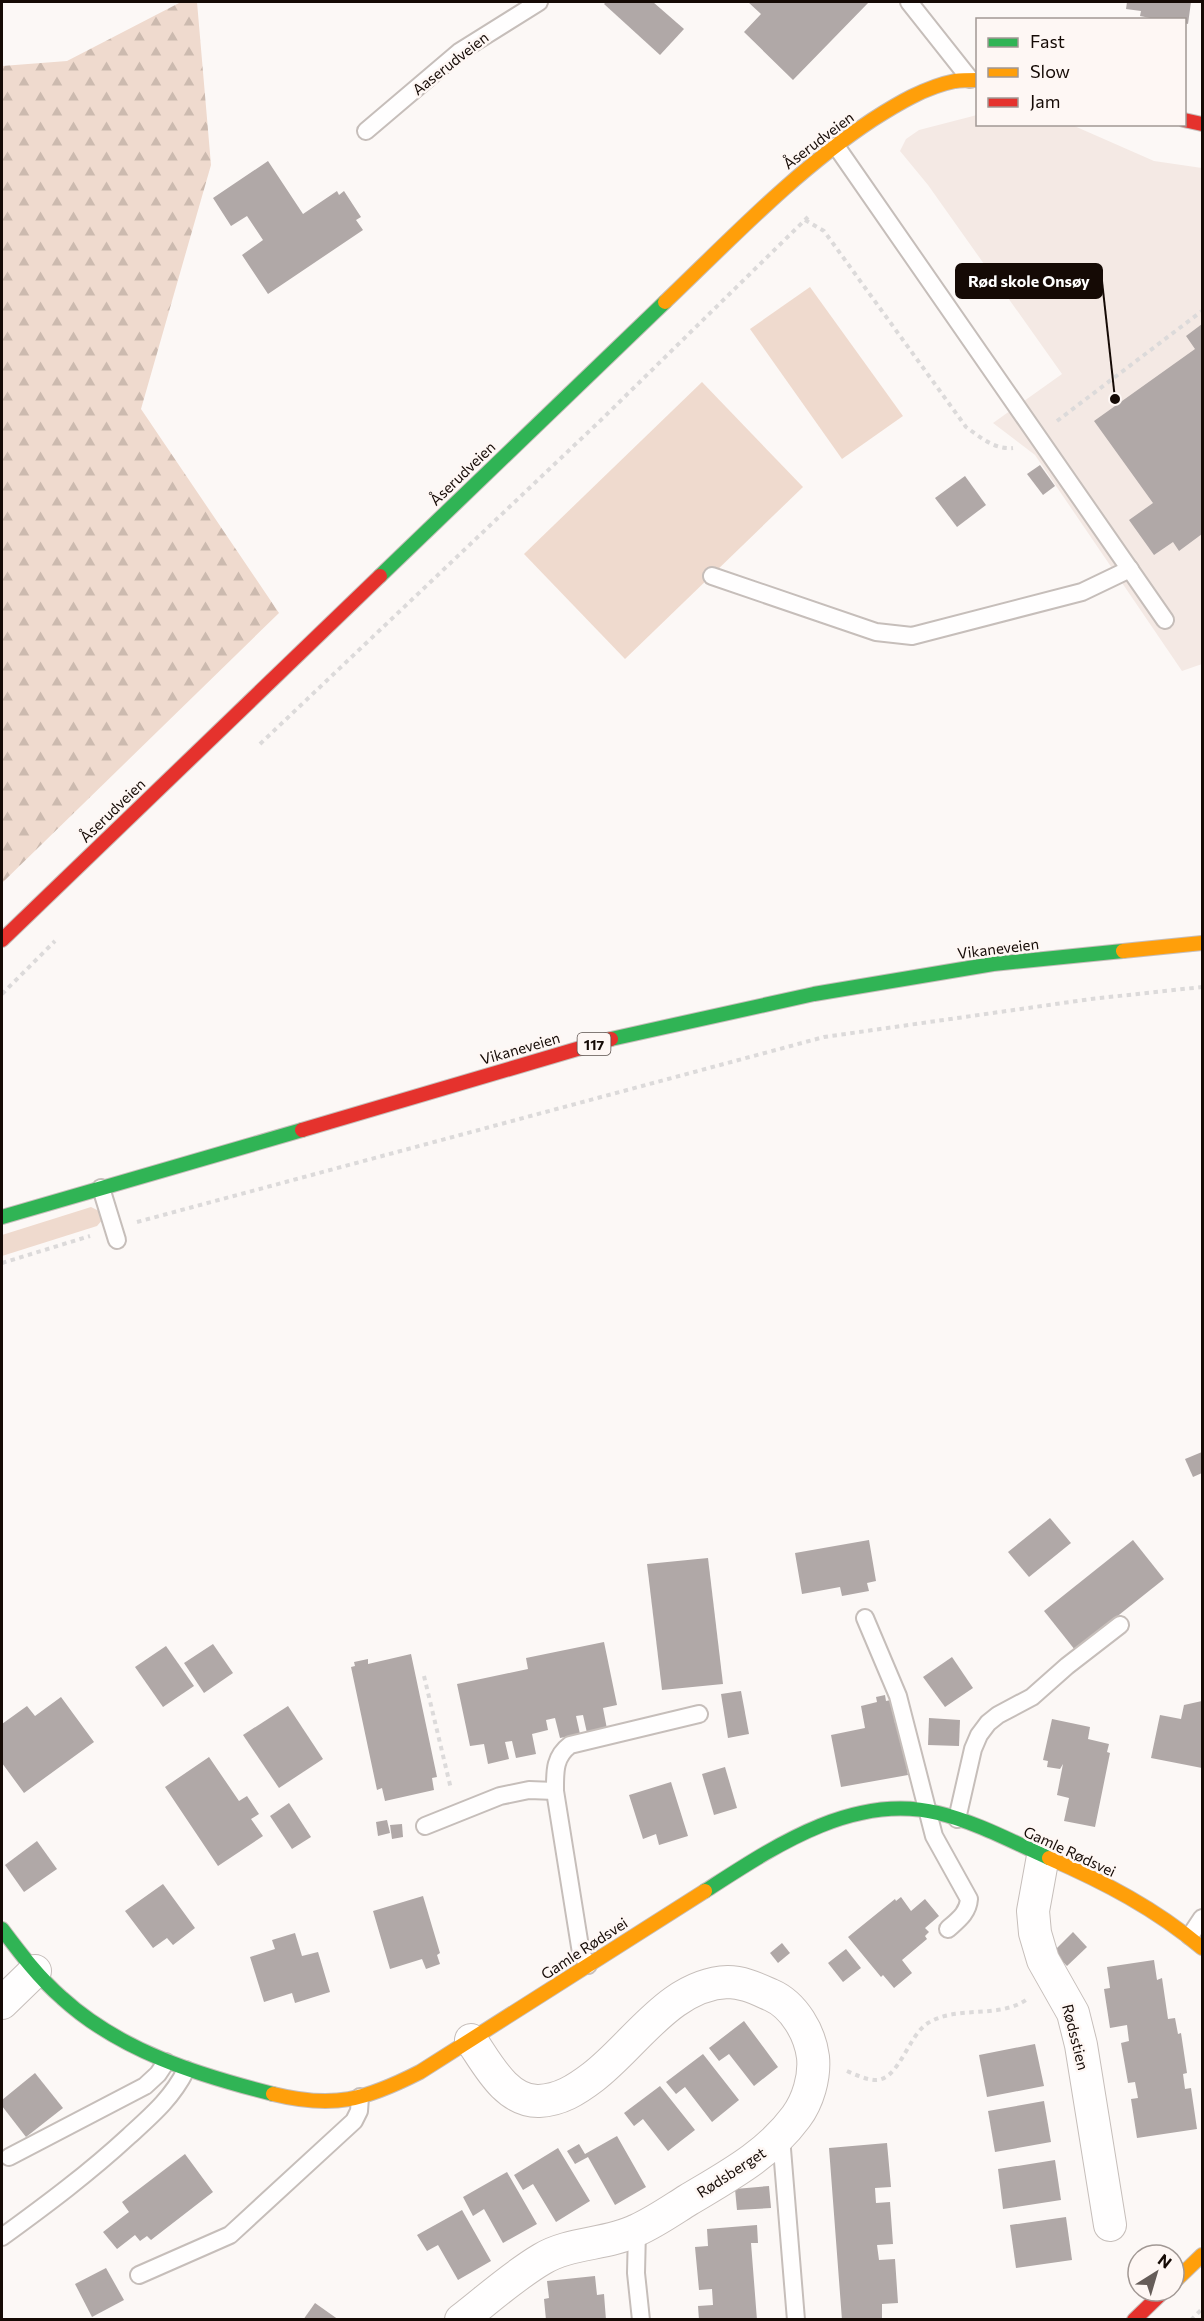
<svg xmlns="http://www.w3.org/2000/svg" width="1204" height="2321" viewBox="0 0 1204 2321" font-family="Commissioner,sans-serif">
	<defs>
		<pattern id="forest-firs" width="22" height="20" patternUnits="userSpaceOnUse" patternTransform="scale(1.5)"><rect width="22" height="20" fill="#efdace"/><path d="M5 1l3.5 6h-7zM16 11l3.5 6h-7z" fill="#ccbaaf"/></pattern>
	</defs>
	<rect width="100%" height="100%" fill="#fcf8f6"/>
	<!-- built -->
	<path fill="#f4e9e4" d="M977,115L978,124L1072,125L1154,161L1202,168V664L1182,671L1035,455L993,423L1062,374L928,185L900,151L906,139L919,130Z"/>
	<!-- green -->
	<g fill="#efdace">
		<path d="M810,287L903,416L842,459L750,329Z"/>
		<path d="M702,382L803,487L625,659L524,554Z"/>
		<path d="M91,1207L99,1211L103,1219L97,1226L2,1256V1235Z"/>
	</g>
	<!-- forest -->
	<path fill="url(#forest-firs)" d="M181,2H197L211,165L141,409L279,613L2,883V66L67,61Z"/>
	<!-- building -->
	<g fill="#b0a8a7">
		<path d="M606,2H653L684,29L660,55L604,4Z"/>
		<path d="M748,2H869L793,80L744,32L761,14Z"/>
		<path d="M1127,2H1191L1188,24L1184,23V20H1160L1140,16L1141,11L1126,9Z"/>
		<path d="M268,161L303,214L337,191L339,195L344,191L361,217L356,220L363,230L268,294L242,255L263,240L247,216L231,226L213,198Z"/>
		<path d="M1202,324V534L1179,551L1173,542L1154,555L1129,520L1153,503L1094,421L1195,349L1186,336Z"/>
		<path d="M1040,465L1055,486L1043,495L1027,474Z"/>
		<path d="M965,476L986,505L957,527L935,498Z"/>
		<path d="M1202,1452V1473L1193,1477L1185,1459Z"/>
		<path d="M1050,1518L1071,1543L1029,1577L1008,1552Z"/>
		<path d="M869,1540L876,1581L867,1583L869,1591L842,1596L840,1587L802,1594L795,1553Z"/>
		<path d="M1133,1540L1164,1579L1075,1650L1044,1611Z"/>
		<path d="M708,1558L723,1684L662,1690L647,1564Z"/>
		<path d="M604,1642L617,1705L603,1708L607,1729L587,1733L583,1715L576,1716L580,1734L560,1738L555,1718L546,1720L548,1730L532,1734L536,1754L516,1758L512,1741L505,1742L509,1759L488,1764L484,1744L470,1746L457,1684L528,1669L526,1658Z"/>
		<path d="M213,1644L233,1673L204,1693L184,1663Z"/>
		<path d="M166,1646L194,1686L163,1707L135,1667Z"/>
		<path d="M411,1654L437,1777L432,1778L434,1790L385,1801L382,1788L377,1790L351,1667L355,1666L354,1662L368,1659V1664Z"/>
		<path d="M952,1657L973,1688L945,1707L923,1677Z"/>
		<path d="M741,1691L749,1734L728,1738L721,1694Z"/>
		<path d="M885,1695L886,1701L891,1700L895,1723L898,1722L908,1775L841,1787L831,1735L865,1728L861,1706L877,1702L876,1697Z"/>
		<path d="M61,1697L94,1742L24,1793L2,1763V1724L27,1706L35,1716Z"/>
		<path d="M1202,1701V1768L1151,1758L1160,1715L1181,1719L1184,1705Z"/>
		<path d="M288,1706L323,1759L279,1788L243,1735Z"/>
		<path d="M929,1718L960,1720L959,1746L928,1745Z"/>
		<path d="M1052,1719L1090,1727L1088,1739L1109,1744L1107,1752L1110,1753L1095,1827L1064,1821L1069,1798L1057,1795L1063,1764L1060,1769L1047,1767L1048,1761L1043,1760Z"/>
		<path d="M209,1757L239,1801L247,1796L259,1814L251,1819L263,1836L218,1866L165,1787Z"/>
		<path d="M725,1767L737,1808L714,1815L702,1774Z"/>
		<path d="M671,1782L688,1836L659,1845L656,1834L643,1839L629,1795Z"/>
		<path d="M289,1803L311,1837L292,1849L270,1816Z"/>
		<path d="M387,1820L390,1833L378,1836L376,1822Z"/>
		<path d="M402,1824L403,1837L392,1839L390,1825Z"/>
		<path d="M37,1841L57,1869L24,1892L5,1865Z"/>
		<path d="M163,1884L195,1928L173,1945L167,1938L153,1948L125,1911Z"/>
		<path d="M423,1896L440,1953L437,1955L440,1964L426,1969L422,1959L390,1969L373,1911Z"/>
		<path d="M901,1897L911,1911L925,1899L939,1916L925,1928L929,1932L925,1936L927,1939L902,1960L912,1973L894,1988L883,1975L881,1977L848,1937L895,1899L896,1901Z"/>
		<path d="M1073,1932L1087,1947L1067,1966L1053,1952Z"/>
		<path d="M295,1933L302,1956L318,1952L330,1992L295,2003L292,1993L264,2002L250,1957L275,1949L272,1940Z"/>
		<path d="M782,1943L790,1953L778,1963L770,1953Z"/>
		<path d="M846,1949L861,1968L843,1982L828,1963Z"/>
		<path d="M1154,1960L1157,1980L1162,1978L1168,2019L1175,2018L1178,2034L1181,2033L1187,2073L1183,2074L1185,2089L1191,2088L1197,2129L1137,2138L1131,2099L1138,2098L1135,2082L1128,2083L1121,2043L1129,2041L1127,2025L1110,2028L1104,1989L1110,1988L1107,1967Z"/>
		<path d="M744,2021L778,2067L754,2086L729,2054L719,2061L709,2048Z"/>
		<path d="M1035,2044L1044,2086L987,2097L979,2055Z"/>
		<path d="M703,2054L739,2100L712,2122L685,2087L676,2094L666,2082Z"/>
		<path d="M35,2073L63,2108L26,2137L2,2106V2100Z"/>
		<path d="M660,2086L695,2130L668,2151L643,2119L634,2126L624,2113Z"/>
		<path d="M1044,2101L1051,2142L995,2152L988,2111Z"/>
		<path d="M617,2136L646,2187L615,2205L588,2157L575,2164L567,2151L579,2144L585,2154Z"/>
		<path d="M887,2143L891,2187L875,2188L876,2203L890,2202L893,2244L877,2245L879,2260L895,2259L898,2303L882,2304V2320H842L829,2148Z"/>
		<path d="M558,2148L590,2201L556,2222L533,2184L523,2190L514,2175Z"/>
		<path d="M185,2154L213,2192L151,2240L147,2236L140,2241L135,2235L117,2249L103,2232L129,2212L122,2202Z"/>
		<path d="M1055,2160L1061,2200L1003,2209L998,2169Z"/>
		<path d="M507,2172L537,2224L503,2243L484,2209L473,2216L463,2197Z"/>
		<path d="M769,2186L771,2208L737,2210L735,2189Z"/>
		<path d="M462,2210L491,2261L458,2280L438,2245L427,2251L417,2235Z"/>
		<path d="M1066,2217L1072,2260L1016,2268L1010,2225Z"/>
		<path d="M757,2225L758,2243H751L757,2320H699L698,2306L713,2305L712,2289L699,2290L695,2247L708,2246L707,2229Z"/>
		<path d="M106,2268L124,2300L92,2317L75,2284Z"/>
		<path d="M595,2276L597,2295L604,2294L606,2320H546L544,2299L549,2298L547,2281Z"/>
		<path d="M315,2303L339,2320H303Z"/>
	</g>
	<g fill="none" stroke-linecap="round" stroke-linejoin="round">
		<defs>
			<g id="lane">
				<path d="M909,2L970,79"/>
				<path d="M366,131L459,52L539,2"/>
				<path d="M836,146L1165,620"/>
				<path d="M712,576L876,632L912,636L1082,592L1130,569"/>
				<path d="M101,1188L117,1240"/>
				<path d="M865,1618L898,1696L934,1836L969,1899C968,1913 958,1920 948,1929"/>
				<path d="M957,1819L973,1749L979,1735L988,1723L998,1715L1032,1697L1067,1666L1120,1625"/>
				<path d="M425,1826L500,1796L529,1790L555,1791"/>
				<path d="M1190,1936L1202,1918"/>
				<path d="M588,1965L581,1953L555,1791C555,1772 554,1757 570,1745L699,1714"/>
				<path d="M781,2137L796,2320"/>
				<path d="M9,2157L145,2086L158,2074L166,2062"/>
				<path d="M637,2230L636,2273L641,2320"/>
				<path d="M2,2237C46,2205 89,2173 129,2136C152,2115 172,2098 186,2070"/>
				<path d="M139,2275L230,2235L354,2121L359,2111L360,2097"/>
			</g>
			<g id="street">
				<path d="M1043,1856L1033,1911L1035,1933L1043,1960L1073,2013L1081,2045L1110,2225"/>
				<path d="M2,2003L35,1971"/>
				<path d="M461,2320C487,2300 513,2276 542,2259C570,2242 607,2245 637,2230C655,2222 672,2210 688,2200C728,2176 768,2155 796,2117C808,2101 815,2077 813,2057C810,2033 794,2005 771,1995C757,1989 743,1982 728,1982C670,1984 635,2045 593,2077C576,2090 560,2100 539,2101C506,2102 487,2063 471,2040"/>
			</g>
			<g id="fast">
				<path d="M380,576L665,302"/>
				<path d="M611,1039L814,994L993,964L1123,951"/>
				<path d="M2,1217L302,1130"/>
				<path d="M705,1891C772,1848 853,1792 938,1813C976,1822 1013,1842 1049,1858"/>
				<path d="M2,1929C20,1953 39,1978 62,1998C120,2051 198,2075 273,2094"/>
			</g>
			<g id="slow">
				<path d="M665,302C732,238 795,171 872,120C897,104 925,87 955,81C962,80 971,80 978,80"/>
				<path d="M1123,951L1202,943"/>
				<path d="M1049,1858C1104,1882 1156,1909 1202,1948"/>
				<path d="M273,2094C334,2109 365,2100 420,2072L705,1891"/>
				<path d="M1174,2282L1202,2255"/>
			</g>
			<g id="jam">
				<path d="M1184,120L1202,124"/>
				<path d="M2,940L380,576"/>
				<path d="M302,1130L611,1039"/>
				<path d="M1134,2320L1164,2291"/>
			</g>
		</defs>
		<!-- lane casing -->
		<use href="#lane" stroke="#c6beba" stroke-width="20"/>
		<!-- street casing -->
		<use href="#street" stroke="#c6beba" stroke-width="34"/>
		<!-- fast casing -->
		<use href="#fast" stroke="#c6beba" stroke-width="16"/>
		<!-- slow casing -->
		<use href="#slow" stroke="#c6beba" stroke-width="16"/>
		<!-- jam casing -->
		<use href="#jam" stroke="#c6beba" stroke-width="16"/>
		<!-- path -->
		<g stroke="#dcdada" stroke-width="4" stroke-dasharray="4.5 4.5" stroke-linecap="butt">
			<path d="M805,220L824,231L966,427C980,437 995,450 1013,448"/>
			<path d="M1057,421L1202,311"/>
			<path d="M260,744L602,419L808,217"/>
			<path d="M2,994L55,941"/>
			<path d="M137,1222L824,1037L1091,999L1202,987"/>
			<path d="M2,1263L90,1236"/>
			<path d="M424,1676L451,1789"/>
			<path d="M847,2071C856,2075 865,2079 874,2080C899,2082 908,2035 928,2023C957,2005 998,2019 1026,2000"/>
			<path d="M1191,2320L1202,2309"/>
		</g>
		<!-- lane -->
		<use href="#lane" stroke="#fffefe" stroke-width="16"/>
		<!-- street -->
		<use href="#street" stroke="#fffefe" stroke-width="32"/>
		<!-- fast -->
		<use href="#fast" stroke="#30b455" stroke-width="14"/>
		<!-- slow -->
		<use href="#slow" stroke="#ff9f0a" stroke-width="14"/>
		<!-- jam -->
		<use href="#jam" stroke="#e5322d" stroke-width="14"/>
	</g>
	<g text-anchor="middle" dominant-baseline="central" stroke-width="5" stroke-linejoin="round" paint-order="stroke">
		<!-- shield labels -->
		<rect fill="#fef7f4" stroke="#5b514d" stroke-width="1.5" x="577.5" y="1033" width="33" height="22" rx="4.5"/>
		<g font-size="14" font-weight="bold" fill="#150a05">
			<text x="594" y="1044">117</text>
		</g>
		<!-- street labels -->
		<g font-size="15" fill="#150a05" stroke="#fef7f4">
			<text transform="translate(450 63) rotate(-38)">Aaserudveien</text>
			<text transform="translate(818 140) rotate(-37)">Åserudveien</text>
			<text transform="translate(462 473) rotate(-44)">Åserudveien</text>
			<text transform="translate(112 810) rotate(-44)">Åserudveien</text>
			<text transform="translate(998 948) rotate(-7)">Vikaneveien</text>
			<text transform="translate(520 1048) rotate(-16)">Vikaneveien</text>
			<text transform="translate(1070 1851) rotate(25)">Gamle Rødsvei</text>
			<text transform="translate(584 1948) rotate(-33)">Gamle Rødsvei</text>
			<text transform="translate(1076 2037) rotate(76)">Rødsstien</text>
			<text transform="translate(731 2172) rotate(-33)">Rødsberget</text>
		</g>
	</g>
	<!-- callouts -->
	<path fill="none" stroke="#150a05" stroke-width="2" d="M1115 399L1102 281"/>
	<circle fill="#150a05" stroke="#fef7f4" stroke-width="2" cx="1115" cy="399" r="6"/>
	<rect fill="#150a05" stroke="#150a05" stroke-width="2" x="956" y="264" width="146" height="34" rx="6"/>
	<g font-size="16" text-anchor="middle" font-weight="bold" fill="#fff">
		<text x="1029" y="287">Rød skole Onsøy</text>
	</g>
	<!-- border -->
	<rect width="1204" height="2321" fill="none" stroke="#150a05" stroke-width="6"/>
	<!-- legend -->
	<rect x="976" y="18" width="210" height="108" fill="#fef7f4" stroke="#a19894" stroke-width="1.5"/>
	<rect x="988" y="38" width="30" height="9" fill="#30b455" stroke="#a19894" stroke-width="1.5"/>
	<text x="1030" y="48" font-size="18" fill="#150a05">Fast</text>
	<rect x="988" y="68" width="30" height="9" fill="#ff9f0a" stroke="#a19894" stroke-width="1.5"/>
	<text x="1030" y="78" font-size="18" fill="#150a05">Slow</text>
	<rect x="988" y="98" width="30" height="9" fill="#e5322d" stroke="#a19894" stroke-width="1.5"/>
	<text x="1030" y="108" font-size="18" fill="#150a05">Jam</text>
	<!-- north arrow -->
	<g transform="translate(1156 2273) rotate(37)"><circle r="28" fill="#fef7f4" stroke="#a19894" stroke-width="1.5"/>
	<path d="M0-4.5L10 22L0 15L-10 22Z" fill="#665d59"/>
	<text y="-9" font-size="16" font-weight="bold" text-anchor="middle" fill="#150a05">N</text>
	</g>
</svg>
